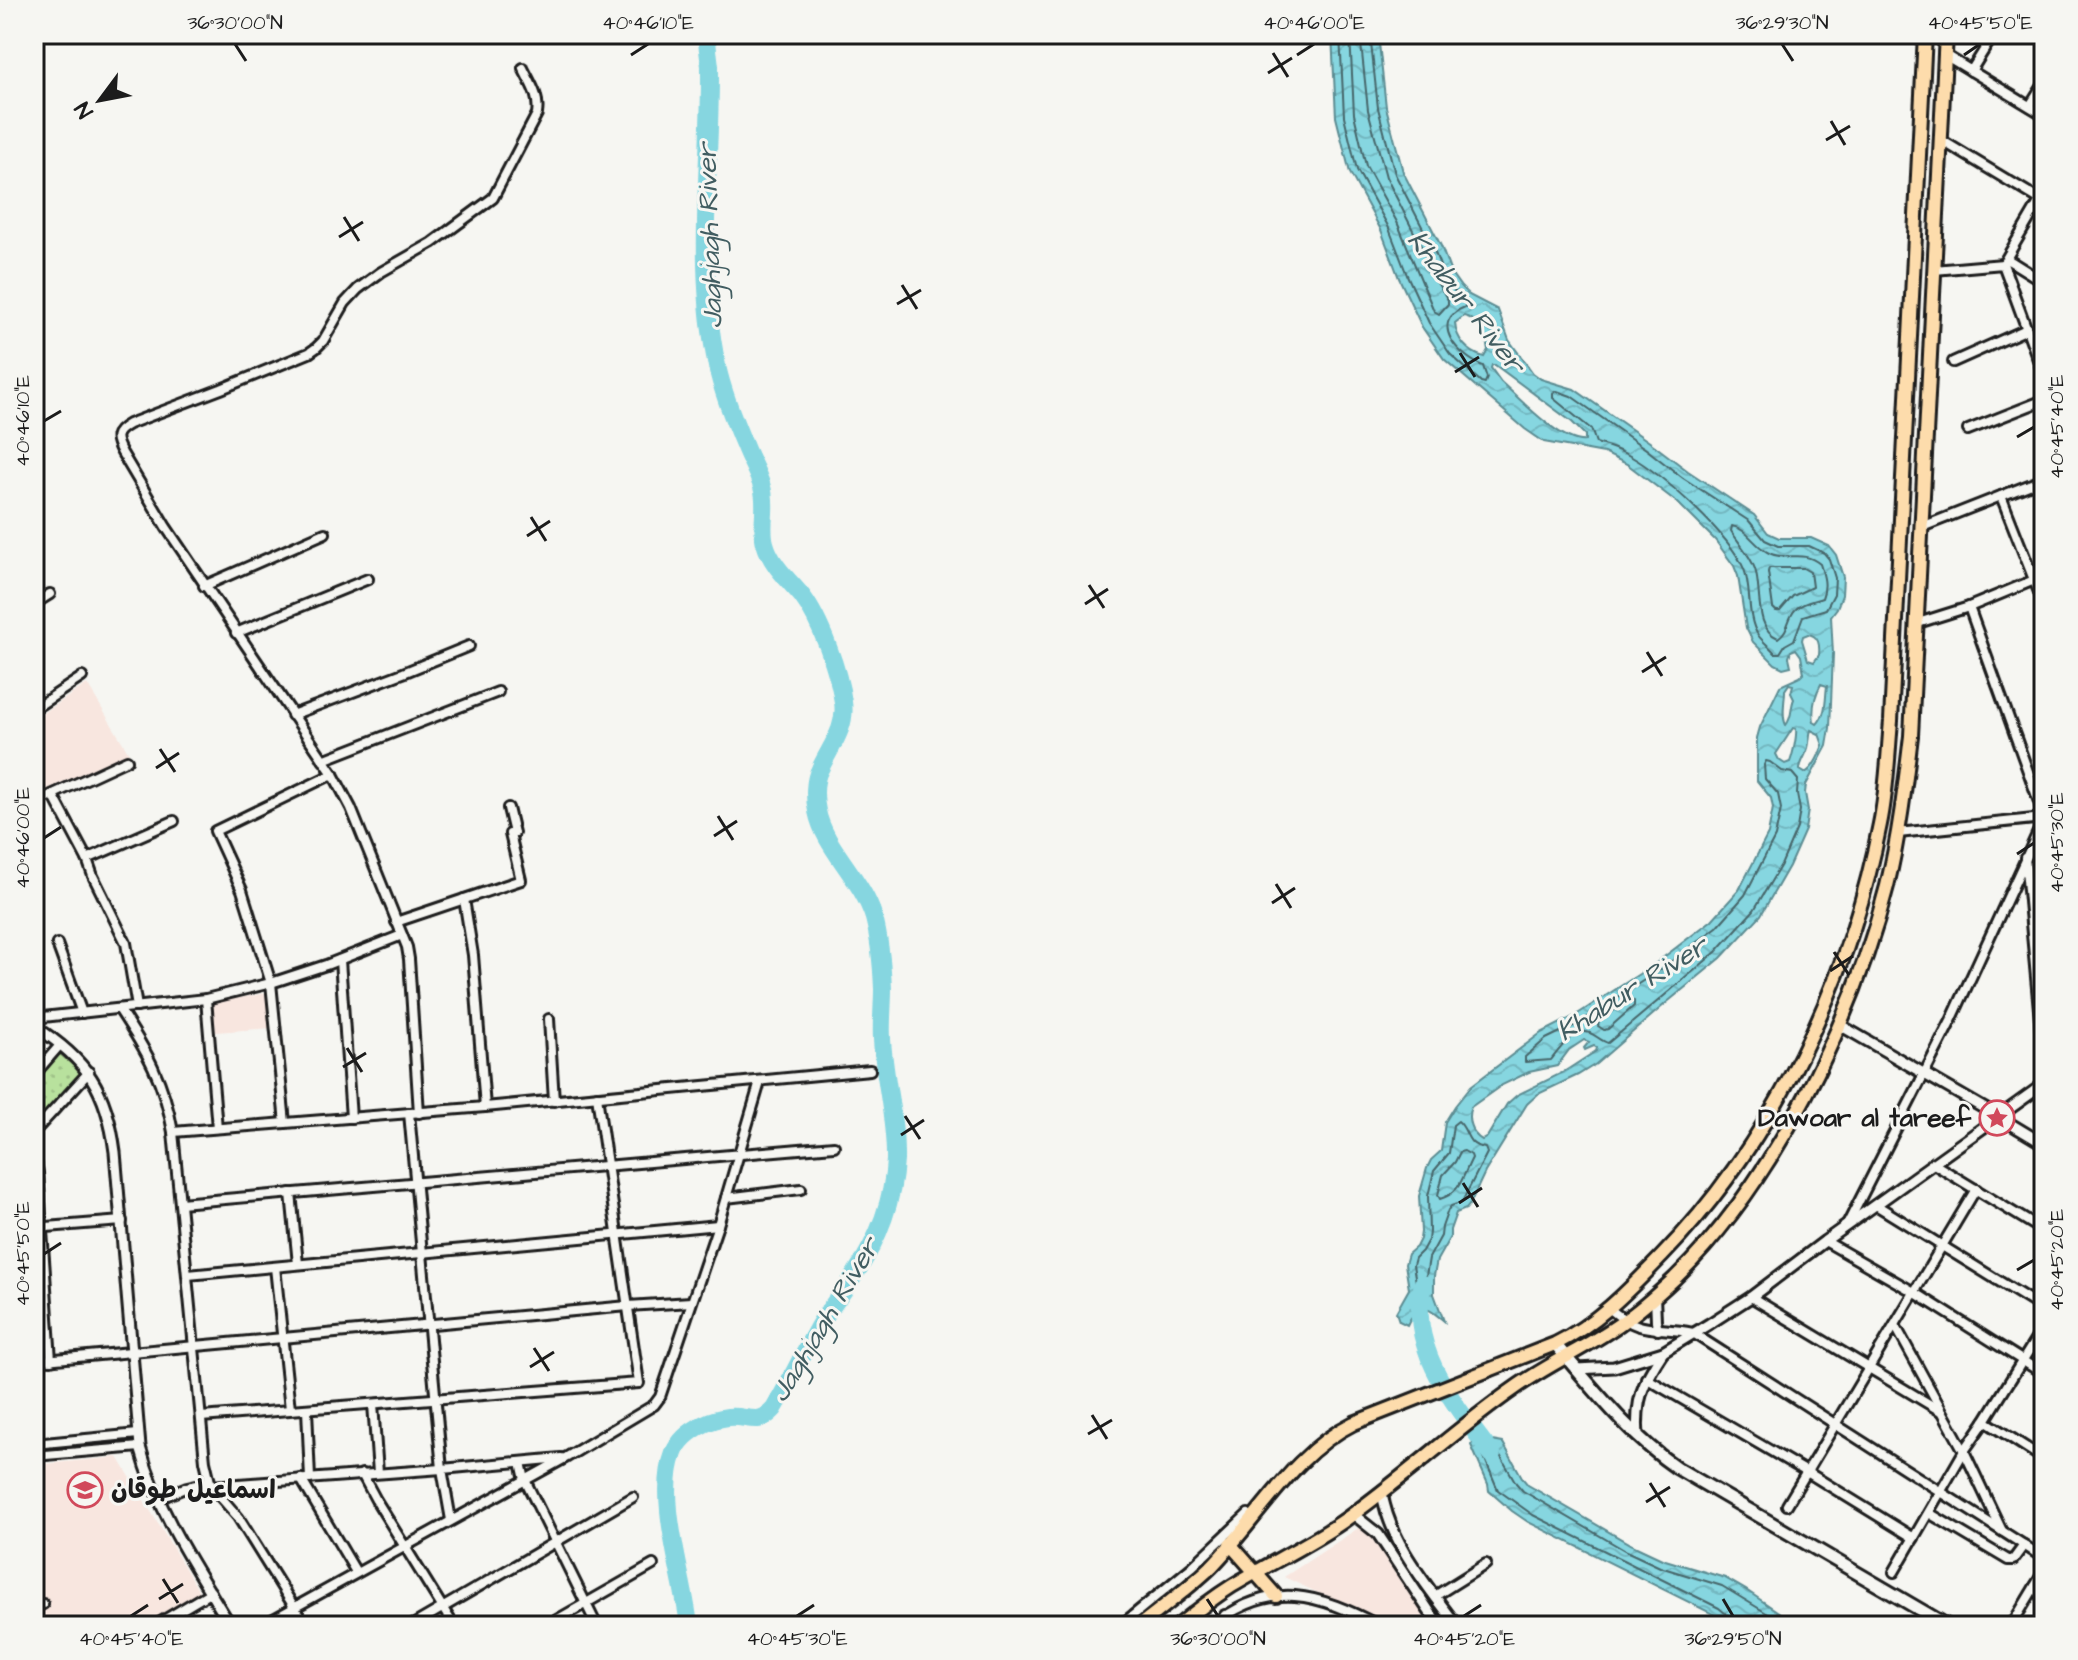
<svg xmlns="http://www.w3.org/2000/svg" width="2078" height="1660" viewBox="0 0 2078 1660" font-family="'Architects Daughter','Playpen Sans Arabic',sans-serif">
	<defs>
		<pattern id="park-dots" width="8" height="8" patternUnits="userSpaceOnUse" patternTransform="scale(2)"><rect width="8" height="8" fill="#b8e19d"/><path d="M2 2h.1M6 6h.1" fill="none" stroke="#9ec087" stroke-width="1.8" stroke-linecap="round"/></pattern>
		<pattern id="water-waves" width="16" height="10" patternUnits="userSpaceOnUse" patternTransform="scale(2)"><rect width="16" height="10" fill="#86d6e0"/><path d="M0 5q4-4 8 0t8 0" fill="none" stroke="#73b7c0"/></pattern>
	</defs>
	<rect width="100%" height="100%" fill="#f6f6f2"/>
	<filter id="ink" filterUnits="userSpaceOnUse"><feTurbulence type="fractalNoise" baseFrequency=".0125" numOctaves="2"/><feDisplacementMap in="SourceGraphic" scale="16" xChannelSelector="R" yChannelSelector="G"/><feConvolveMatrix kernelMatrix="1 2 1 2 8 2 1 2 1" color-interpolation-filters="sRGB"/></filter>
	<g filter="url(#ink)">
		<!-- built -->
		<g fill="#f8e6df">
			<path d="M87,684L129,753L34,795V719Z"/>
			<path d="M267,993L272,1028L216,1032L212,1003Z"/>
			<path d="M118,1457L200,1593L149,1626H34V1465Z"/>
			<path d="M1363,1525L1431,1626H1389L1284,1577Z"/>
		</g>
		<!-- park -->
		<g fill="url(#park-dots)" stroke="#6a7e5c" stroke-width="2">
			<path d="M59,1053L82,1073L34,1128V1082Z"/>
			<path d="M34,1237H38L44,1305L34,1306Z"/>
			<path d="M44,1313L48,1358L34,1359V1314Z"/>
		</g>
		<!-- water -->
		<g fill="url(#water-waves)" stroke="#5c8c92" stroke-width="2" fill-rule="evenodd">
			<path d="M1332,34H1378L1386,107L1403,172L1441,246L1451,273L1461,287L1469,295L1498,310L1509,340L1533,373L1541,379L1574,389L1651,443L1688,471L1754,515L1768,533L1779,538H1811L1829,546L1836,555L1843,577L1842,595L1837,608L1831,616L1833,654L1830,728L1827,746L1806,785L1805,793L1808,810L1805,830L1789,866L1761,915L1721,958L1665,1004L1596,1064L1578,1075L1538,1094L1527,1104L1485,1172L1470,1204L1466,1209L1456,1213L1450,1230V1237L1437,1260L1434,1276V1294L1444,1321C1426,1306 1419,1301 1407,1325L1399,1321L1396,1312L1409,1289L1405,1264L1408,1254L1416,1247L1420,1239L1421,1232L1419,1196L1427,1168L1431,1160L1441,1151L1445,1122L1455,1106L1471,1086L1541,1033L1573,1017L1656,963L1712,920L1739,890L1768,834L1773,808L1771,798L1757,781V738L1760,727L1780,686L1800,677L1804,673L1801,656L1796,649L1791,651L1789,657L1791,666L1783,668L1775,664L1753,642L1746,628L1738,576L1734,566L1715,540L1678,503L1627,464L1604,453L1544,442L1525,429L1444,359L1422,327L1399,278L1381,230L1350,173L1336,117ZM1464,316C1480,320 1486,335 1488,350L1484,357C1468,353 1456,339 1455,323ZM1492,365H1495L1572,422L1585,435V441C1562,444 1519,398 1501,382L1491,368ZM1808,634C1819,636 1820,645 1819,655L1814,662L1808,660L1802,640L1803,636ZM1789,684L1793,685L1791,693L1794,699C1790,708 1793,717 1786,725C1781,716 1785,701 1785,690ZM1821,684L1827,686C1825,700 1827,713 1817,724L1814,722C1812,709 1815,695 1821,684ZM1793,728L1796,729C1797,736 1793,754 1790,762L1785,764L1779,760L1776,754ZM1811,730L1819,734L1823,745C1819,755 1814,768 1805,773L1800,770C1800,762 1806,756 1808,748C1810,741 1809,736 1811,730ZM1584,1040L1589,1042L1584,1048L1585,1050L1594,1046L1597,1048L1596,1051L1562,1073L1517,1095L1507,1104L1487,1137L1482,1140C1471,1134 1466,1118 1471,1107L1502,1085L1529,1072L1557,1066L1569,1050Z"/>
			<path d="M1481,1436L1492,1441L1503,1443L1523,1479L1528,1485L1630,1544L1662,1559L1725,1578L1746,1590L1783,1615L1808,1626H1729L1715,1615L1528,1522L1512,1511L1489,1491L1488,1484L1471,1445L1476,1438Z"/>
		</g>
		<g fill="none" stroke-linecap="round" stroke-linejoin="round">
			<!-- shore -->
			<g stroke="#46666a" stroke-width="2">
				<path d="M1340,34L1344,116L1357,170L1388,226L1407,275L1429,323L1450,354L1481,382L1485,383L1487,378L1483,366C1459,357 1427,322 1465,307L1466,303L1455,292L1444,276L1434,250L1395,174L1378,108L1370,34"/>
				<path d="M1350,34L1354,114L1366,166L1397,222L1434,311L1439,314L1448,304V300L1431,273L1425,254L1386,177L1368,110L1360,34"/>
				<path d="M1557,391L1571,396L1646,449L1683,478L1749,521L1765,540L1778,546H1809L1824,553L1829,559L1835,578L1834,594L1826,609L1803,616L1794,640L1785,645L1780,653H1775C1770,647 1762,641 1758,635C1746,616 1752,589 1744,569C1730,535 1662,474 1630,456C1619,450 1607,446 1596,443L1591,429L1553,398V393Z"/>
				<path d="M1732,526C1748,529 1754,546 1769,553C1787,562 1802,549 1820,564C1824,576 1827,586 1822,598C1814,601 1803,602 1796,609C1787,617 1790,630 1778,638C1754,629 1762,590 1755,569C1750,555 1739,543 1731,531Z"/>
				<path d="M1769,568H1803L1810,572L1812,587L1793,596L1780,611H1776L1773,608L1768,572Z"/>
				<path d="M1766,761L1770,762L1782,771L1792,773L1798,780L1797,794L1800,810L1797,828L1782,863L1754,910L1716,952L1608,1043C1601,1041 1597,1036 1590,1033C1574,1027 1559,1050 1551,1060L1525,1062V1057L1546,1039L1577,1024L1661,969L1717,927L1745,895L1775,837L1781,809L1778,794L1765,779L1764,765Z"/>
				<path d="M1629,1000L1634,1001V1006L1608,1029L1604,1030L1598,1026L1599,1021Z"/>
				<path d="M1458,1121C1470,1131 1464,1145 1485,1148L1487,1153L1463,1200L1460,1203L1451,1206L1448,1210L1442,1227L1441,1236L1429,1258L1426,1276V1297L1418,1300L1415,1297L1417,1288L1413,1265L1415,1258L1422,1251L1428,1240L1429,1232L1428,1196L1434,1171L1449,1153L1453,1125Z"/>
				<path d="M1464,1151L1471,1155L1472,1158C1462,1177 1461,1193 1440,1199L1438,1195L1443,1175L1455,1162L1460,1152Z"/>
				<path d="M1733,1626L1731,1618L1719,1608L1533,1515L1498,1490L1482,1452L1483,1449L1486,1447L1497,1450L1516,1483L1523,1491L1626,1551L1660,1567L1722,1586L1788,1626"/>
			</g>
			<!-- river -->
			<g stroke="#86d6e0" stroke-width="18">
				<path d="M1423,1284C1406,1348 1456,1406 1492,1454"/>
				<path d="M689,1626C684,1577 656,1500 674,1453C679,1440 692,1430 704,1424C712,1420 720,1418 728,1417C749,1415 758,1427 774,1409C790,1382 803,1354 818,1327C829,1308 844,1292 855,1274C878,1240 893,1201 895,1160C896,1119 884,1079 882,1039C881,1022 883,1005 883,989C882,965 880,941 874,918C862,878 824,848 817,811C814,798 814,780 820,769C830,747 847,728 843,702C839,672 821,621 802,596C789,580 771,565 765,543C760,525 768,507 762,487C758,473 750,460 745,447C734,421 723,394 717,366C696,267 711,165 710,66L706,34"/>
			</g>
			<defs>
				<g id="minor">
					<path d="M1945,55L2044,115"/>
					<path d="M1971,71L1994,34"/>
					<path d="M2030,106L2044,84"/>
					<path d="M1941,140L2044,202"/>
					<path d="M2007,259L2044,282"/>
					<path d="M2003,264L2044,194"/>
					<path d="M1934,270L2003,264L2044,376"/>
					<path d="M1953,362L2027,329"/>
					<path d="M1968,430L2044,400"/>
					<path d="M2001,496L2044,605"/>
					<path d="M1922,527L2044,479"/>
					<path d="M204,586L325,533"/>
					<path d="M34,604L50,594"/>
					<path d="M1969,607L2044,816"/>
					<path d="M1918,623L1969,607L2044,576"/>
					<path d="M236,633L368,579"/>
					<path d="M34,709L82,677"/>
					<path d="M292,715L403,673L469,646"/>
					<path d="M323,760L498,692"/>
					<path d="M53,795L87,859L93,876L126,943L137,1007"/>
					<path d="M34,803L127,760"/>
					<path d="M1898,833L2044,818"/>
					<path d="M2025,858L2044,1064"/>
					<path d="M87,859L174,821"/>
					<path d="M464,899L473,955L485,1107"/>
					<path d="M396,922L521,880L510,834L514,833L508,808"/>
					<path d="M57,944L82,1013"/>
					<path d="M340,960L351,1118"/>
					<path d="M206,999L217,1128"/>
					<path d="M119,1009C147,1051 164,1081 173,1132L205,1461L211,1486L238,1517L306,1626"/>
					<path d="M34,1018L206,999L271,983L326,965L402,935"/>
					<path d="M549,1019L554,1101"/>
					<path d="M34,1075L60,1045"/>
					<path d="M409,1113L442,1469L451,1520"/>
					<path d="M419,1113L409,959L407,947L351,808L333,774L166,527L122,453C114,438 113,433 129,424L221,389L309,353L316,348L323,341L345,303L358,289L381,272L432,243L493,198L537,114C540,96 530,83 523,68"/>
					<path d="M285,1123L271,983L242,890L215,831L333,774"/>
					<path d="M34,1132L89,1072"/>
					<path d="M173,1132L485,1107L870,1070"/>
					<path d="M34,1151L38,1173L51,1360"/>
					<path d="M1934,1164L2044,1231"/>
					<path d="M291,1193L298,1264"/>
					<path d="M726,1198L801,1189"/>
					<path d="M180,1203L834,1146"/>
					<path d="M1876,1205L2044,1309"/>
					<path d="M1847,1225L1951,1021L2044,819"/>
					<path d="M34,1228L122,1221"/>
					<path d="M1825,1241L1914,1292L2044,1374"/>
					<path d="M275,1267L290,1409"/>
					<path d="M188,1275L718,1225"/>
					<path d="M1655,1295L1656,1321L1658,1330"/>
					<path d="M1751,1297L1939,1410"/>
					<path d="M1610,1309C1642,1336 1656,1325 1693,1333L2044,1558"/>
					<path d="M1895,1325L1964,1451L2002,1531"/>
					<path d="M34,1361L628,1306L691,1302"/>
					<path d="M1646,1378L1807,1472L1914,1538"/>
					<path d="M373,1404L378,1473"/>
					<path d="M307,1409L310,1479"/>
					<path d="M201,1417L639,1383L597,1096"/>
					<path d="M1985,1421L2044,1459"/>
					<path d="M34,1444L138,1434"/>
					<path d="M34,1456L140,1447"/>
					<path d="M521,1462L525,1480L597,1626"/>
					<path d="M362,1474L376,1500L454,1626"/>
					<path d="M301,1479L356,1572"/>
					<path d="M211,1486L442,1469L561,1458"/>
					<path d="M158,1499L187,1487L210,1482"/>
					<path d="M1787,1505L1976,1189"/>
					<path d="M1929,1513L2008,1560H2013L2024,1545"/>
					<path d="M1894,1572L1964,1451L1985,1421L2044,1326"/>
					<path d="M2035,1586L2044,1600"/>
					<path d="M1435,1596L1486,1564"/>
					<path d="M34,1607L43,1604"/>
					<path d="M1225,1615L1233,1626"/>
					<path d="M154,1626L211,1592"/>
					<path d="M261,1626L567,1457L654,1405L660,1397L718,1225L760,1082"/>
					<path d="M411,1626L633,1497"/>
					<path d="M546,1626L653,1565"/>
					<path d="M1120,1626L1192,1567L1248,1514"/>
					<path d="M1212,1626C1271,1578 1318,1594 1380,1626"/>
					<path d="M2011,1626L2044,1571"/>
				</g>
				<g id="tertiary">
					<path d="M1840,1025L1999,1117L2044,1144"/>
					<path d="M34,1026C87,1059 107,1090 115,1152L140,1447C158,1513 196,1569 231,1626"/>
					<path d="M1577,1369L1614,1367L1663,1352L1709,1324L1751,1297L1825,1241L2044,1084"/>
					<path d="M1638,1437C1635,1400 1643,1382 1663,1352"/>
					<path d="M1382,1492C1389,1542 1428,1586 1457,1626"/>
					<path d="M1353,1514L1378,1534L1439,1626"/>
				</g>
				<path id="secondary" d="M1555,1344C1593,1388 1629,1435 1677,1468L1948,1626"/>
				<g id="trunk">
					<path d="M1230,1544L1276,1596"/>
					<path d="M1139,1626C1163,1607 1189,1588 1211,1567C1258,1519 1293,1453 1354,1423L1555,1344C1598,1323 1629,1290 1662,1256C1773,1142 1850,979 1880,824C1887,791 1888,755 1891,721L1925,34"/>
					<path d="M1178,1626C1195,1612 1213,1598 1232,1586C1268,1564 1307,1546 1342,1522C1402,1480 1456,1429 1515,1388C1550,1363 1590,1346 1624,1321C1642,1309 1659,1293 1675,1278C1774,1182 1853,1020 1887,886C1899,837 1905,787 1911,736L1946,34"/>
				</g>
			</defs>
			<!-- minor casing -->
			<use href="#minor" stroke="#1c1c1c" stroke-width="14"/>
			<!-- tertiary casing -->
			<use href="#tertiary" stroke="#1c1c1c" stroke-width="15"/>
			<!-- secondary casing -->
			<use href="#secondary" stroke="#1c1c1c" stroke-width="17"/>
			<!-- trunk casing -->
			<use href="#trunk" stroke="#1c1c1c" stroke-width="18"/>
			<!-- minor -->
			<use href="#minor" stroke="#f6f6f2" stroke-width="8"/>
			<!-- tertiary -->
			<use href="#tertiary" stroke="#f6f6f2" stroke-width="9"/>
			<!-- secondary -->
			<use href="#secondary" stroke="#f6f6f2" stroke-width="11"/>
			<!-- trunk -->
			<use href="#trunk" stroke="#fddcac" stroke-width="12"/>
		</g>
	</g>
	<!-- ticks -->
	<path fill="none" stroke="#1c1c1c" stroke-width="3" d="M235,44L246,61M1782,44L1793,61M1273,53L1288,77M631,55L648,44M1297,55L1314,44M1964,55L1980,44M1268,73L1292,58M1831,121L1845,145M1826,140L1850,126M344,217L359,241M339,237L363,222M902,285L917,309M897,304L921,290M1460,353L1475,377M1455,372L1479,357M44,421L61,411M2017,437L2034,427M531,517L546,541M527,536L550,521M1089,585L1104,608M1085,604L1108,589M1647,652L1662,676M1642,672L1666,657M160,749L175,772M156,768L179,753M718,816L733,840M714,836L737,821M44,838L61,827M2017,854L2034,843M1276,884L1291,908M1272,903L1295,888M1834,952L1849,975M1830,971L1853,956M347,1048L362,1072M343,1067L366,1053M905,1116L920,1139M901,1135L924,1120M1463,1183L1478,1207M1459,1203L1482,1188M44,1254L61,1243M2017,1270L2034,1260M534,1348L549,1371M530,1367L554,1352M1092,1415L1107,1439M1088,1434L1112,1420M1650,1483L1665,1507M1646,1502L1670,1487M163,1579L178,1603M159,1599L183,1584M1207,1599L1218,1616M1723,1599L1733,1616M131,1616L148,1605M797,1616L814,1605M1464,1616L1481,1605"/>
	<!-- icons -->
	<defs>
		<symbol id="sight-ring" viewBox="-11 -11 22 22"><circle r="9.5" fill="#f6f6f2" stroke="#d1495b" stroke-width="1.5"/><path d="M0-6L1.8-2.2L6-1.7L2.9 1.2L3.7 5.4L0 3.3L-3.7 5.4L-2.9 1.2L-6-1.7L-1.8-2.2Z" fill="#d1495b"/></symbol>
		<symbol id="school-ring" viewBox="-11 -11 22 22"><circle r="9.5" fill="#f6f6f2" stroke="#d1495b" stroke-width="1.5"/><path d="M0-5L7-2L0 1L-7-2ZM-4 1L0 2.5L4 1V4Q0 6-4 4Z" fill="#d1495b"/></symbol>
	</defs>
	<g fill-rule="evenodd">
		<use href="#sight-ring" x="1977" y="1098" width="40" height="40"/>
		<use href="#school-ring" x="65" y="1470" width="40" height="40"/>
	</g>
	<g text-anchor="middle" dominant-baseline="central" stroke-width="6" stroke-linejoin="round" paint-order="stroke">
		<!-- poi labels -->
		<g font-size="26" font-weight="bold" fill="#1c1c1c" stroke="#f6f6f2" text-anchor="end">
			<text x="1971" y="1118">Dawoar al tareef</text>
			<text x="111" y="1490" text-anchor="start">اسماعيل طوقان</text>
		</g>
		<!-- water labels -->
		<g font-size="28" font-style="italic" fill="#415d61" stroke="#f6f6f2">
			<text transform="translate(710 236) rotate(-92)">Jaghjagh River</text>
			<text transform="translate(1466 302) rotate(52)">Khabur River</text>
			<text transform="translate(1632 989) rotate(-32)">Khabur River</text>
			<text transform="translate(825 1320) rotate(-59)">Jaghjagh River</text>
		</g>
	</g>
	<!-- margin -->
	<rect width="2078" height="1660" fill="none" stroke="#f6f6f2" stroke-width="88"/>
	<!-- north arrow -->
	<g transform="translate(100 100) rotate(238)" stroke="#f6f6f2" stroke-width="6" paint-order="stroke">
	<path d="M0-6L14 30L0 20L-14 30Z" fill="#1c1c1c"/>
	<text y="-12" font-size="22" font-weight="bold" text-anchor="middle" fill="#1c1c1c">N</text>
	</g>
	<rect x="44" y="44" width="1990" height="1572" fill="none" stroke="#1c1c1c" stroke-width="3"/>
	<g font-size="20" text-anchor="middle" fill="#1c1c1c">
		<text x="235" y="29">36°30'00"N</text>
		<text x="648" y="29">40°46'10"E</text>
		<text x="1314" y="29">40°46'00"E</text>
		<text x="1782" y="29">36°29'30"N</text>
		<text x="1980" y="29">40°45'50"E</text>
		<text transform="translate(22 421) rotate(-90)" y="7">40°46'10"E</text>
		<text transform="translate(2056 427) rotate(-90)" y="7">40°45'40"E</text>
		<text transform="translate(22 838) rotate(-90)" y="7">40°46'00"E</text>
		<text transform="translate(2056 843) rotate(-90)" y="7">40°45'30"E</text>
		<text transform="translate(22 1254) rotate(-90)" y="7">40°45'50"E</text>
		<text transform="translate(2056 1260) rotate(-90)" y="7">40°45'20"E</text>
		<text x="131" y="1645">40°45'40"E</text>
		<text x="797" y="1645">40°45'30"E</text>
		<text x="1218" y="1645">36°30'00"N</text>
		<text x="1464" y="1645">40°45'20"E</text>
		<text x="1733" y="1645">36°29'50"N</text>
	</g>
</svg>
